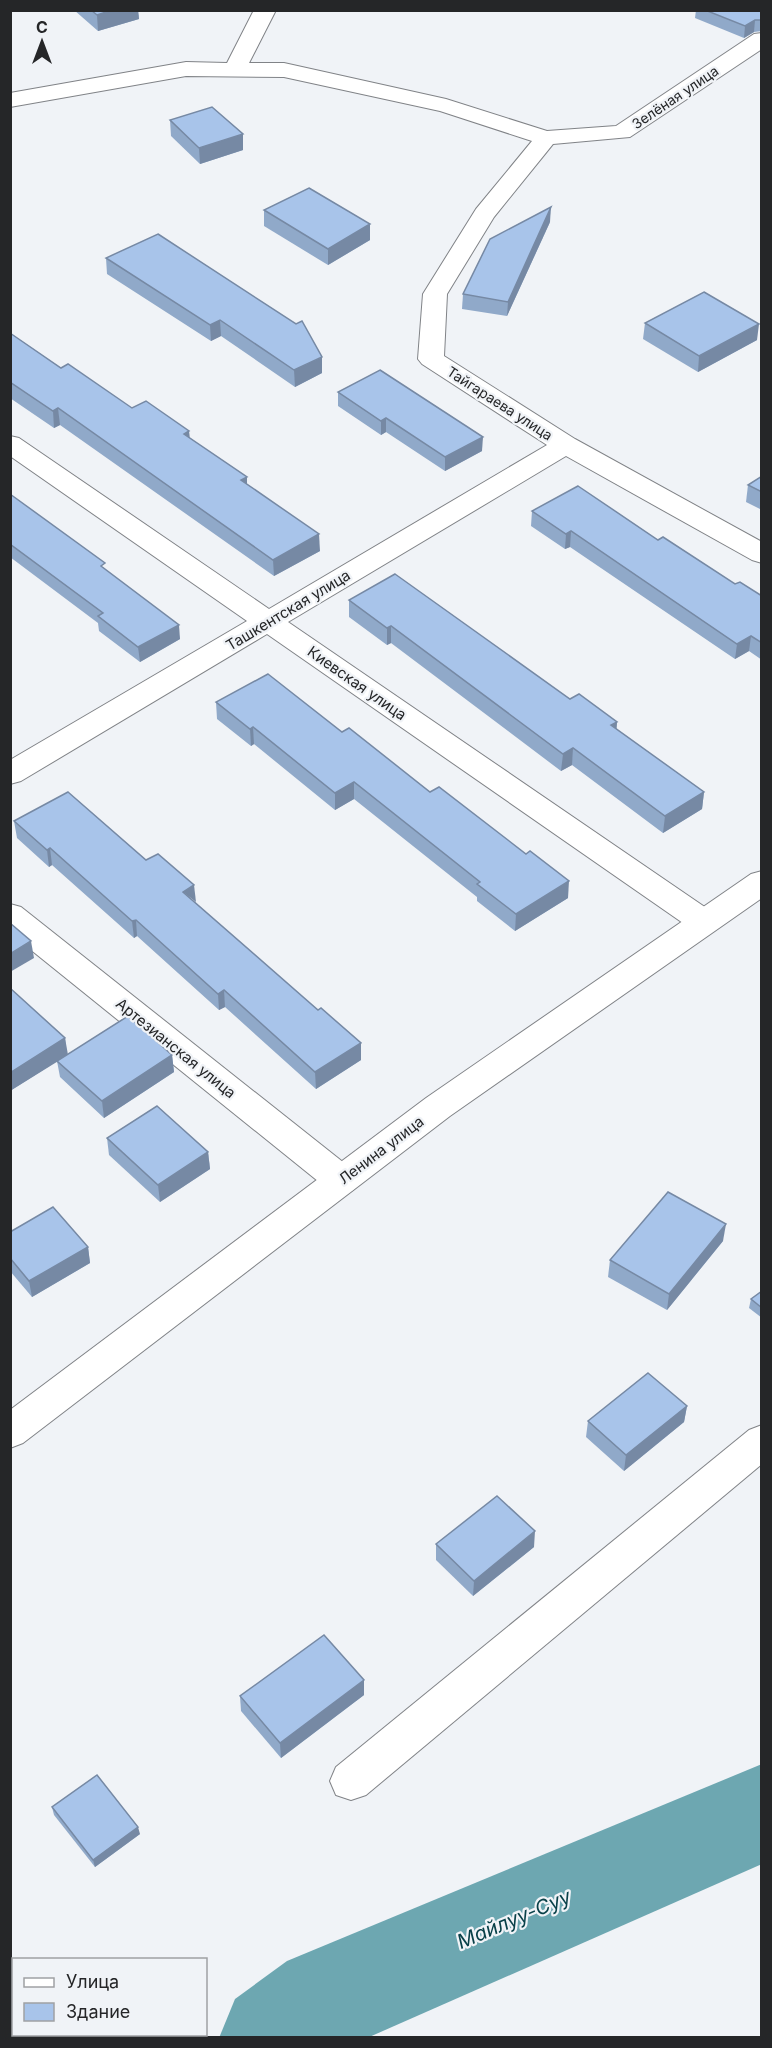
<svg xmlns="http://www.w3.org/2000/svg" width="772" height="2048" viewBox="0 0 772 2048" font-family="Inter,sans-serif">
	<rect width="100%" height="100%" fill="#f0f3f7"/>
	<g fill="none" stroke-linecap="round" stroke-linejoin="round">
		<!-- river -->
		<path fill="#6da7b1" fill-rule="evenodd" d="M762,1764V1864L367,2038H219L235,1999L287,1961Z"/>
		<defs>
			<g id="minor">
				<path d="M254,10H276L249,63H284L446,99L547,131L616,126L754,34L762,33V49L630,137L553,144L494,217L447,294L444,356L575,439L762,542V563L752,560L566,456L288,622L715,914L720,922L715,930L704,933L693,930L267,634L21,781L10,784V760L247,621L10,456V436L19,438L269,609L547,445L422,364L418,359L423,294L476,209L532,141L440,111L284,77L186,76L10,107V93L186,62L227,63Z"/>
				<path d="M10,904L21,907L353,1170L358,1180L353,1190L341,1194L329,1190L10,933Z"/>
				<path d="M762,1425V1464L366,1795L351,1800L336,1795L330,1781L336,1767L749,1430Z"/>
			</g>
			<path id="primary" d="M762,871V898L450,1116L23,1443L10,1448V1410L426,1098L751,874Z"/>
		</defs>
		<!-- minor casing -->
		<use href="#minor" stroke="#808387" stroke-width="2"/>
		<!-- primary casing -->
		<use href="#primary" stroke="#808387" stroke-width="2"/>
		<!-- minor -->
		<use href="#minor" fill="#fff" fill-rule="evenodd"/>
		<!-- primary -->
		<use href="#primary" fill="#fff" fill-rule="evenodd"/>
	</g>
	<!-- wall -->
	<g fill="#90a9c9">
		<path d="M74,10H138L139,19L98,31Z"/>
		<path d="M696,10H762V31L754,32L744,38L695,18Z"/>
		<path d="M170,120L243,134V150L200,164L171,136Z"/>
		<path d="M264,210L370,224V240L328,265L264,226Z"/>
		<path d="M550,222L507,316L462,309L463,294Z"/>
		<path d="M106,258L322,373L295,387L221,336L211,341L107,274Z"/>
		<path d="M645,323L757,340L698,372L643,339Z"/>
		<path d="M10,333L61,368L132,408L190,438L247,484L320,551L274,576L60,425L54,428L10,398Z"/>
		<path d="M338,392L482,451L445,471L386,432L381,435L338,406Z"/>
		<path d="M762,476V510L746,502L748,485Z"/>
		<path d="M10,494L105,569L180,639L140,662L99,631L98,623L10,557Z"/>
		<path d="M532,511L658,540L735,584L762,596V660L749,651L735,659L570,547L565,549L531,526Z"/>
		<path d="M349,600L570,699L617,722L616,729L704,792L702,809L663,833L572,765L561,771L391,643L387,645L349,617Z"/>
		<path d="M216,702L342,732L430,792L568,898L515,931L477,901V897L354,799L335,810L254,744L251,746L217,719Z"/>
		<path d="M14,821L146,860L318,1010L361,1043V1060L316,1089L225,1007L219,1010L137,936L134,938L52,865L49,867L17,838Z"/>
		<path d="M10,988L65,1038L67,1054L172,1055L174,1072L104,1118L60,1077L57,1061L10,1091Z"/>
		<path d="M107,1138L208,1152L210,1169L160,1202L109,1155Z"/>
		<path d="M10,1232L88,1247L90,1263L32,1297L10,1271Z"/>
		<path d="M723,1241L667,1310L608,1277L610,1260Z"/>
		<path d="M762,1291V1318L749,1308L751,1299Z"/>
		<path d="M687,1406L684,1422L624,1471L586,1437L588,1421Z"/>
		<path d="M436,1544L534,1547L473,1596L436,1560Z"/>
		<path d="M364,1680V1695L281,1758L241,1711L240,1696Z"/>
		<path d="M52,1807L140,1834L95,1867L54,1815Z"/>
	</g>
	<!-- shaded-wall -->
	<g fill="#7689a4">
		<path d="M112,10H138L139,19L98,31L97,15Z"/>
		<path d="M755,20L754,32L744,38L745,26Z"/>
		<path d="M243,134V150L200,164L199,148Z"/>
		<path d="M551,207L550,222L507,316L508,302Z"/>
		<path d="M370,224V240L328,265V249Z"/>
		<path d="M220,320L221,336L211,341L210,325Z"/>
		<path d="M759,324L757,340L698,372L699,356Z"/>
		<path d="M322,357V373L295,387L294,370Z"/>
		<path d="M58,408L60,425L54,428L53,411Z"/>
		<path d="M386,418V432L381,435V421Z"/>
		<path d="M189,431L191,448L184,434Z"/>
		<path d="M483,437L482,451L445,471V457Z"/>
		<path d="M247,477V494L241,480Z"/>
		<path d="M571,531L570,547L565,549L566,534Z"/>
		<path d="M319,534L320,551L274,576L273,560Z"/>
		<path d="M179,625L180,639L140,662L138,647Z"/>
		<path d="M391,626V643L387,645V628Z"/>
		<path d="M751,636L749,651L735,659L737,644Z"/>
		<path d="M617,722L616,739L611,725Z"/>
		<path d="M253,727L254,744L251,746L250,729Z"/>
		<path d="M573,748L572,765L561,771L563,754Z"/>
		<path d="M354,782V799L335,810V793Z"/>
		<path d="M704,792L702,809L663,833L665,816Z"/>
		<path d="M50,848L52,865L49,867L47,850Z"/>
		<path d="M569,881L568,898L515,931L516,914Z"/>
		<path d="M194,885L196,902L183,892Z"/>
		<path d="M136,920L137,936L134,938L132,921Z"/>
		<path d="M31,941L34,958L10,972V954Z"/>
		<path d="M224,990L225,1007L219,1010L218,994Z"/>
		<path d="M65,1038L68,1055L10,1091V1073Z"/>
		<path d="M361,1043V1060L316,1089L315,1072Z"/>
		<path d="M172,1055L174,1072L104,1118L102,1101Z"/>
		<path d="M208,1152L210,1169L160,1202L158,1185Z"/>
		<path d="M726,1224L723,1241L667,1310L669,1294Z"/>
		<path d="M88,1247L90,1263L32,1297L29,1281Z"/>
		<path d="M687,1406L684,1422L624,1471L626,1455Z"/>
		<path d="M535,1531L534,1547L473,1596L474,1581Z"/>
		<path d="M364,1680V1695L281,1758L280,1743Z"/>
		<path d="M138,1827L140,1834L95,1867L93,1860Z"/>
	</g>
	<!-- building -->
	<g fill="#a8c4ea" stroke="#7689a4" stroke-width="1.5">
		<path d="M91,10H112L97,15Z"/>
		<path d="M705,10H762V20H755L745,26Z"/>
		<path d="M212,107L243,134L199,148L170,120Z"/>
		<path d="M309,188L370,224L328,249L264,210Z"/>
		<path d="M551,207L508,302L463,294L490,239Z"/>
		<path d="M158,234L296,324L302,321L322,357L294,370L220,320L210,325L106,258Z"/>
		<path d="M704,292L759,324L699,356L645,323Z"/>
		<path d="M10,333L61,368L68,364L132,408L146,401L189,431L184,434L247,477L241,480L319,534L273,560L58,408L53,411L10,382Z"/>
		<path d="M380,370L483,437L445,457L386,418L381,421L338,392Z"/>
		<path d="M762,476V492L748,485Z"/>
		<path d="M578,486L658,540L663,537L735,584L740,582L762,596V643L751,636L737,644L571,531L566,534L532,511Z"/>
		<path d="M10,494L105,563L101,566L179,625L138,647L98,616L103,613L10,544Z"/>
		<path d="M395,574L570,699L579,694L617,722L611,725L704,792L665,816L573,748L563,754L391,626L387,628L349,600Z"/>
		<path d="M268,674L342,732L349,728L430,792L439,787L526,854L530,851L569,881L516,914L477,884L480,882L354,782L335,793L253,727L250,729L216,702Z"/>
		<path d="M68,792L146,860L158,854L194,885L183,892L318,1010L321,1008L361,1043L315,1072L224,990L218,994L136,920L132,921L50,848L47,850L14,821Z"/>
		<path d="M10,923L31,941L10,954Z"/>
		<path d="M10,988L65,1038L10,1073Z"/>
		<path d="M128,1016L172,1055L102,1101L57,1061Z"/>
		<path d="M157,1106L208,1152L158,1185L107,1138Z"/>
		<path d="M668,1192L726,1224L669,1294L610,1260Z"/>
		<path d="M53,1207L88,1247L29,1281L10,1258V1232Z"/>
		<path d="M762,1291V1308L751,1299Z"/>
		<path d="M648,1373L687,1406L626,1455L588,1421Z"/>
		<path d="M497,1496L535,1531L474,1581L436,1544Z"/>
		<path d="M324,1635L364,1680L280,1743L240,1696Z"/>
		<path d="M97,1775L138,1827L93,1860L52,1807Z"/>
	</g>
	<g text-anchor="middle" dominant-baseline="central" stroke-width="4.5" stroke-linejoin="round" paint-order="stroke">
		<!-- far-street labels -->
		<g font-size="14" fill="#252628" stroke="#f0f3f7">
			<text transform="translate(675 97) rotate(-34)">Зелёная улица</text>
			<text transform="translate(500 403) rotate(33)">Тайгараева улица</text>
		</g>
		<!-- street labels -->
		<g font-size="15" fill="#252628" stroke="#f0f3f7">
			<text transform="translate(288 610) rotate(-31)">Ташкентская улица</text>
			<text transform="translate(357 683) rotate(35)">Киевская улица</text>
			<text transform="translate(176 1048) rotate(39)">Артезианская улица</text>
			<text transform="translate(381 1150) rotate(-37)">Ленина улица</text>
		</g>
		<!-- near-water labels -->
		<g font-size="20" font-style="italic" fill="#094149" stroke="#f0f3f7">
			<text transform="translate(514 1919) rotate(-23)">Майлуу-Суу</text>
		</g>
	</g>
	<!-- border -->
	<rect width="772" height="2048" fill="none" stroke="#252628" stroke-width="24"/>
	<!-- legend -->
	<rect x="12" y="1958" width="195" height="78" fill="#f0f3f7" stroke="#9fa1a4" stroke-width="1.5"/>
	<rect x="24" y="1978" width="30" height="9" fill="#ffffff" stroke="#9fa1a4" stroke-width="1.5"/>
	<text x="66" y="1988" font-size="18" fill="#252628">Улица</text>
	<rect x="24" y="2003" width="30" height="18" fill="#a8c4ea" stroke="#9fa1a4" stroke-width="1.5"/>
	<text x="66" y="2018" font-size="18" fill="#252628">Здание</text>
	<!-- north arrow -->
	<g transform="translate(42 42)" stroke="#f0f3f7" stroke-width="4.5" paint-order="stroke">
	<path d="M0-4.5L10 22L0 15L-10 22Z" fill="#252628"/>
	<text y="-9" font-size="16" font-weight="bold" text-anchor="middle" fill="#252628">С</text>
	</g>
</svg>
